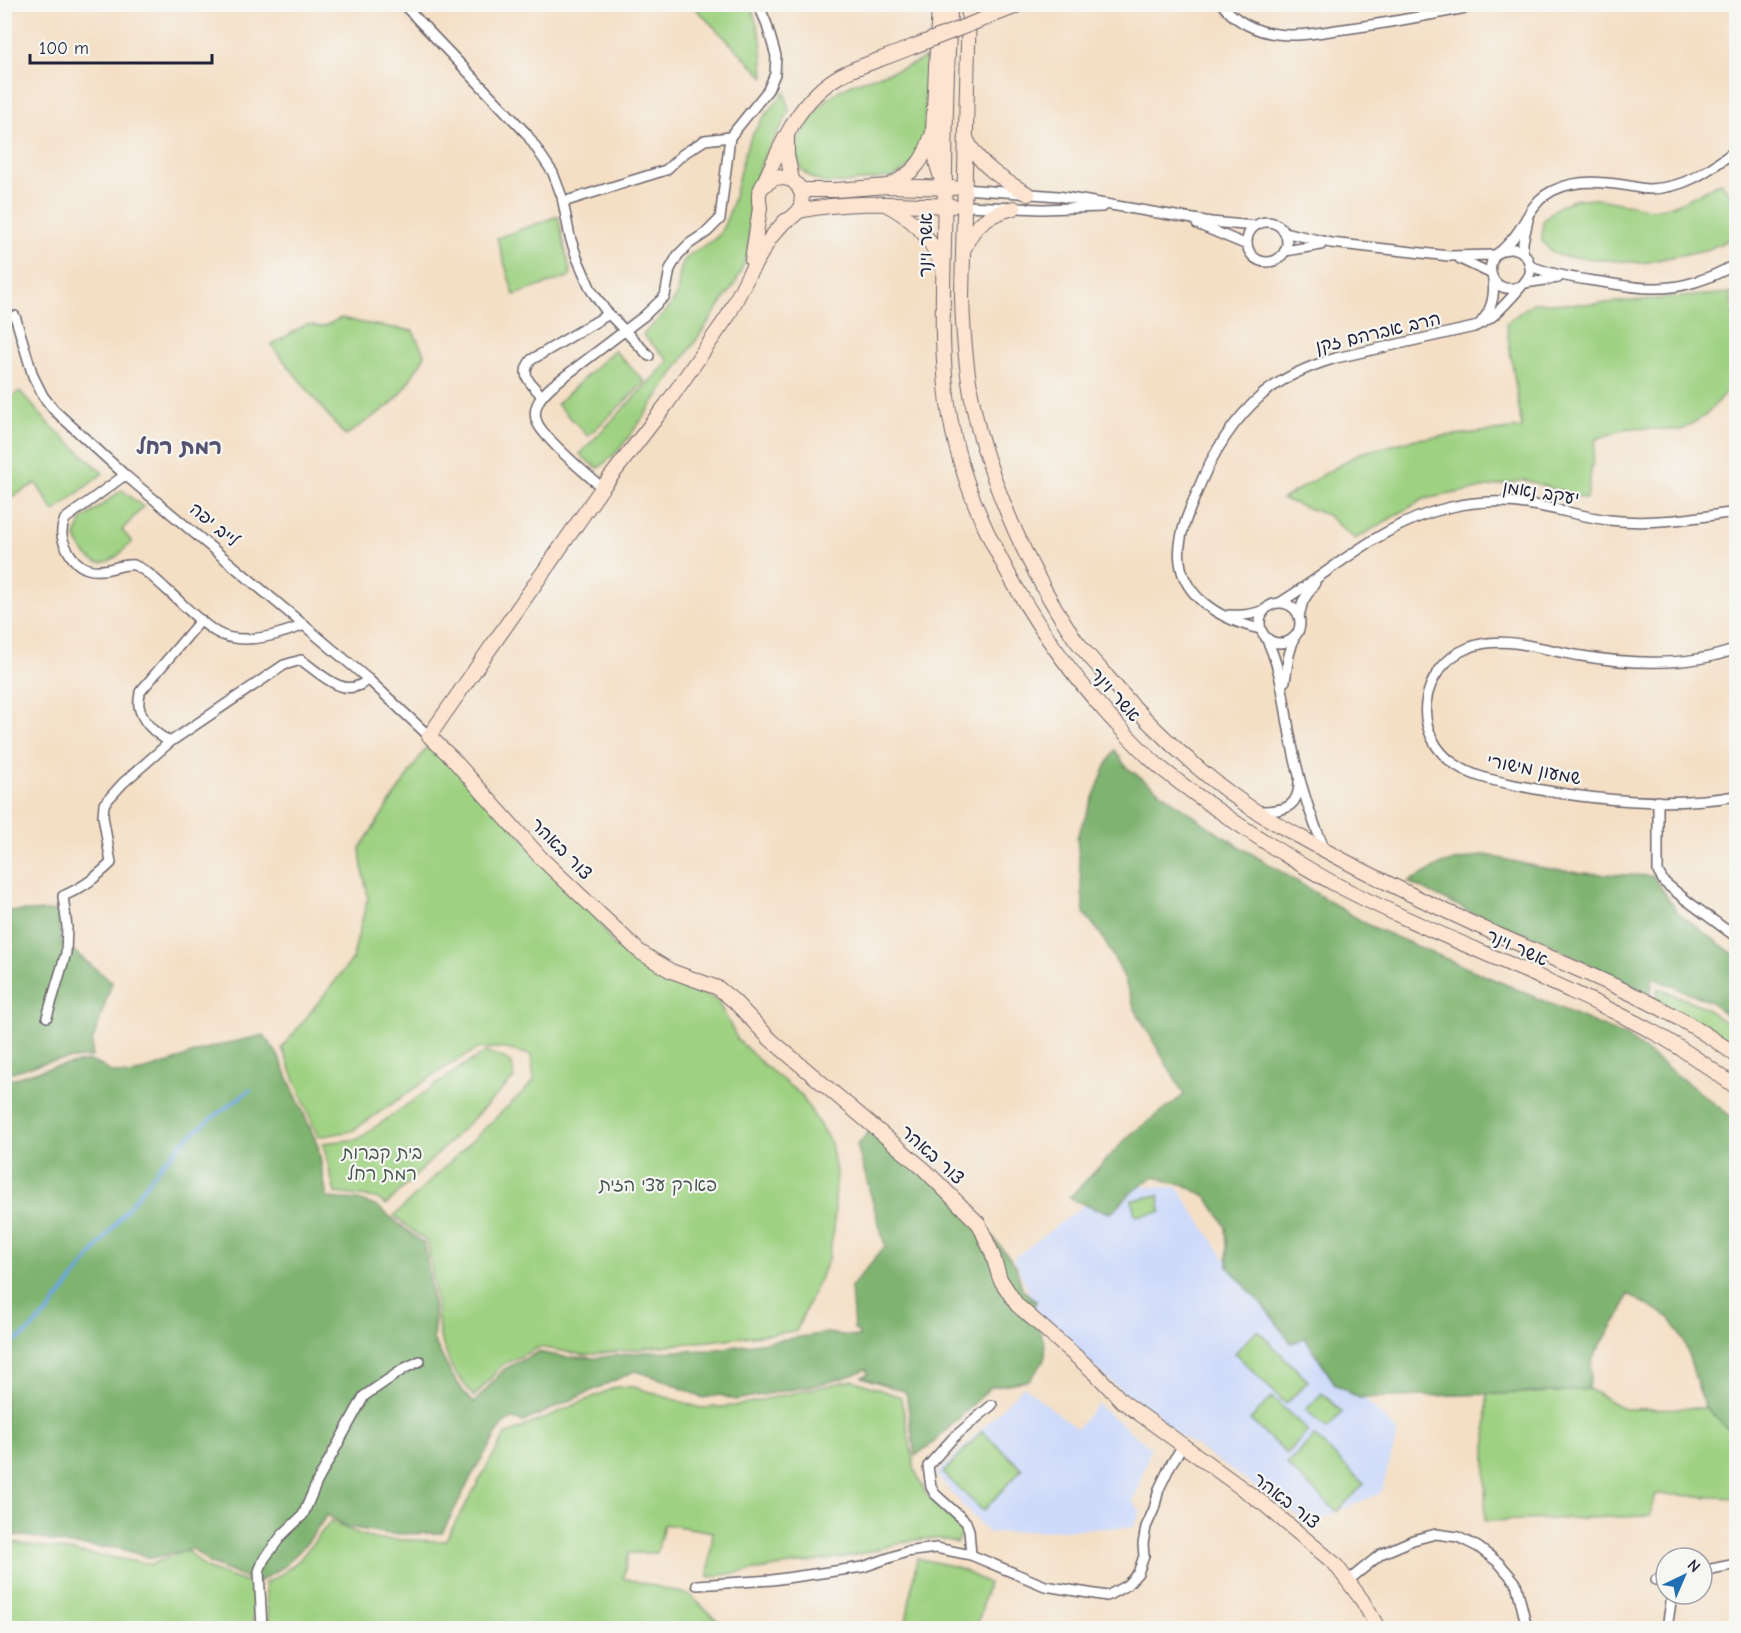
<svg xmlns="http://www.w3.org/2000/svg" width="1741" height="1633" viewBox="0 0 1741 1633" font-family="'Comic Neue','Playpen Sans Hebrew',sans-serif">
	<rect width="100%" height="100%" fill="#f6f6f2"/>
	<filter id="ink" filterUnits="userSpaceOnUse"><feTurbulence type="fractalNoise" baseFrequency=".0167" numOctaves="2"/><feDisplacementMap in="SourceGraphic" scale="12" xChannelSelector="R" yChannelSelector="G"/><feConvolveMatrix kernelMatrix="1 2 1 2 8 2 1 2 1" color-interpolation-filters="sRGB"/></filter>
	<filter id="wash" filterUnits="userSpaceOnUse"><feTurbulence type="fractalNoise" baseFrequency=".008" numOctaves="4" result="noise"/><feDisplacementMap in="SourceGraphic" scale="24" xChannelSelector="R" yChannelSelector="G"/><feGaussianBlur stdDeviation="1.35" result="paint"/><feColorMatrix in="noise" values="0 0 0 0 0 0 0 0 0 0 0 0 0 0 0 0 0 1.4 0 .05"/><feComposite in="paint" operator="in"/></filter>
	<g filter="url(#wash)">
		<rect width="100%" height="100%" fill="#f4dfc5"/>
		<!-- built -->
		<g fill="#cedafa">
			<path d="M1109,1186L1177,1187L1228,1263L1398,1432L1381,1493L1309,1524L1142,1409L1040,1319L1014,1258Z"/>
			<path d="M1024,1386L1077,1429L1097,1404L1151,1448L1133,1502L1141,1512L1134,1527L988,1533L936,1475Z"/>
		</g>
		<!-- green -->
		<g fill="#9ed181" stroke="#607a5e" stroke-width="1.5">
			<path d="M692,5H748L752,8L761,39L764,77Z"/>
			<path d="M928,57L924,142L910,167L893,177L844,183H824L811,178L802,170L796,157L798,141L812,117L826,100L840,90L854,83L906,67Z"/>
			<path d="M785,92L789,112L761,163L749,202L750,222L748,254L736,282L642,419L619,450L599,468L591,464L580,454L669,361L643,335C653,323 670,311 676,296C680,286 677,272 684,261C693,248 713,245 720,233C735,207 737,176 746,149C754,127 770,109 785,92Z"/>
			<path d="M1720,182L1736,199V236L1709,249L1643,263L1560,256L1550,250L1542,241L1543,221C1573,187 1598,200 1637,206C1643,207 1650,210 1656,209C1676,208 1703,191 1720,182Z"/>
			<path d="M558,216L571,276L514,295L497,238Z"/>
			<path d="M1730,293L1736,334V380L1706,415L1682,430L1629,428L1596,439L1587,499L1525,480L1424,499L1355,539L1327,515L1282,499L1360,453L1416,439L1522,428L1506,323L1533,303L1592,304Z"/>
			<path d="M341,318L362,323L413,331L425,356L400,395L390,405L345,436L271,345L307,324L322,327Z"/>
			<path d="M614,350L645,382L588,436L557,404Z"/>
			<path d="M20,391L47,422L103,473L54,512L36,483L5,501V402Z"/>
			<path d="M122,490L143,507L122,530L132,542C126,547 121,554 114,558C95,572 82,552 75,536L82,520Z"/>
			<path d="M430,742L590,907L614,946L665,979L717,1000L738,1040L764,1065L801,1095L831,1143L836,1173L834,1229L828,1260L796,1331L584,1355L540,1347L502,1365L474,1397L452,1368L439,1335L438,1315L428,1243L394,1216L534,1081L531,1055L502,1048L477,1049L449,1065L352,1131L318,1137L282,1048L352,960L368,897L361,861L360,848Z"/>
			<path d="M1658,988L1702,1006L1736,1030V1052L1656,999Z"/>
			<path d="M486,1052L502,1057L512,1064L514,1078L386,1205L376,1198L335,1193L323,1143L358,1139L460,1068Z"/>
			<path d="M1159,1195L1161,1212L1135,1216L1132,1200Z"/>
			<path d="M1257,1330L1308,1381L1286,1404L1235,1353Z"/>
			<path d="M853,1380L901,1397L915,1470L925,1492L963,1532L957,1543C921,1530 885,1550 849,1556C802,1564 755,1570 708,1577L713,1532L664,1524L657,1553H629L623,1578L690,1595L725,1628H269L265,1583L282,1574L300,1559L331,1521L354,1532L374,1539L445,1541L505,1435L616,1387H634L701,1408L734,1406Z"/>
			<path d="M1589,1389L1624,1409L1706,1408L1736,1437V1498L1656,1494L1650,1516L1485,1521L1487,1394L1557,1392Z"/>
			<path d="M1322,1393L1342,1412L1327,1429L1306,1410Z"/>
			<path d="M1272,1397L1308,1431L1287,1454L1250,1420Z"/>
			<path d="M982,1431L1022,1469L983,1511L943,1473Z"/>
			<path d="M1314,1436L1364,1484L1337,1512L1287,1465Z"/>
			<path d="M5,1541L152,1564L187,1550L206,1568L256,1586L253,1628H5Z"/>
			<path d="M917,1558L956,1567L988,1583L977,1628H905Z"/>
		</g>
		<!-- forest -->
		<g fill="#7eb36f" stroke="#506a55" stroke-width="1.5">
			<path d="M1115,750L1126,767L1184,809L1221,835L1368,925L1627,1037L1736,1120V1437L1704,1406L1685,1344L1670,1318L1628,1294L1622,1311L1592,1359L1589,1389L1557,1392L1359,1398L1335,1384L1305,1338L1291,1343L1271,1315L1228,1267L1226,1227L1208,1198L1183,1184L1172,1183L1154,1176L1130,1194L1111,1213L1095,1209L1069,1198L1131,1134L1184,1095L1135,1009L1122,973L1100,933L1084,913L1077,837L1106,766Z"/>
			<path d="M1486,855L1538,867L1579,873L1653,876L1679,914L1736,956V1022L1709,1001L1653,978L1650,995L1537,938L1485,919L1408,882L1444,863Z"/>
			<path d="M5,911H58L61,941L112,982L92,1043V1057L51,1061L5,1074Z"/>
			<path d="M264,1035L278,1055L318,1146L327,1198L358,1200L378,1207L425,1245L435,1317L433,1339L449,1370L463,1391L474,1403L504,1369L538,1352L565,1357L595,1358L643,1352L711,1350L827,1333L859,1337V1333L854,1329L851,1287L885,1246L857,1145L876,1124L975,1215L1016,1266L1022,1289L1036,1301L1030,1316C1036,1323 1039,1329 1042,1337C1051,1357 1041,1366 1029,1380L991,1387L933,1443L915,1456L906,1392L862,1377L868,1374L867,1369L844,1378L821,1384L735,1400L720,1395L703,1398L664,1380L635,1371L523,1422L513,1419L503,1424L477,1466L442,1533L390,1534L347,1527L327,1515L307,1543L285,1566L257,1583L209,1563L193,1549L151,1558L118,1548L70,1545L33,1537L5,1534V1081L48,1068L89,1061L102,1066L111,1072L129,1075L172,1062L196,1052L219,1045Z"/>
		</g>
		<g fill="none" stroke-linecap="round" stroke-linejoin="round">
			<!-- stream -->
			<path stroke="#6aa5da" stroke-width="4" d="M4,1349L27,1333L48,1312L160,1166L186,1139L209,1120L250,1090"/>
		</g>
	</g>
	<g filter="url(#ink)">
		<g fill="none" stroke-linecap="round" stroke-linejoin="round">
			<defs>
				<g id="street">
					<path d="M403,4L526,133L553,173L562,197L570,237L577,258L591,290L606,311L649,356"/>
					<path d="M1222,4C1234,21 1257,32 1277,34C1297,37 1317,33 1336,30C1386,24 1436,14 1485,4"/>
					<path d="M964,189L1058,196L1211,222L1255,226"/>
					<path d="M563,202L666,170L683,154L705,140L730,137"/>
					<path d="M964,206L1042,209L1102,207"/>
					<circle cx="1267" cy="242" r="20"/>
					<path d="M1197,224L1247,245"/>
					<path d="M1284,232L1331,243L1449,256L1495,255"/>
					<path d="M1502,250C1506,246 1511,241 1514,237C1525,224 1530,206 1544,196C1568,179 1595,181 1623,185C1632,186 1641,189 1650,189C1686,188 1709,170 1736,150"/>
					<path d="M1285,251L1321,245"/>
					<path d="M1523,253V242L1528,220"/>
					<path d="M1460,259L1490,273"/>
					<path d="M1530,266C1554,275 1577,279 1602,282C1620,285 1639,289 1657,288C1685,288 1713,277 1736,264"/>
					<path d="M1525,283L1558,278"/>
					<path d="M15,316L33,376L43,396L54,410L125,475L368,679L429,736"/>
					<path d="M1482,321C1492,309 1495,295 1493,279"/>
					<path d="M541,395C531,383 519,376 531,360L609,314"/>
					<path d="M125,475L65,519C60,531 61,538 67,549C78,571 94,574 117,567C122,566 129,564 134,565C147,570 157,581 167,590C183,604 198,621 216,632C241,647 279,635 304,625"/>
					<path d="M602,488C588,475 543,438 537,422C531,407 542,395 552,386L644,316L665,296L670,269L678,255L689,244L707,232L720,219L730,137L768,90L775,74L776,56L766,22L758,4"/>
					<path d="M1281,602C1335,569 1383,523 1447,508C1475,501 1504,500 1533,505C1559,509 1583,517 1609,520C1652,525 1694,518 1736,512"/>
					<circle cx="1280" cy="623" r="20"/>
					<path d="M1229,615C1241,616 1252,615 1264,610"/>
					<path d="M1299,616L1303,601L1315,583"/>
					<path d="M201,620L140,692C140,696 138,702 139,706C142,723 156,734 170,742L284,665L301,660C320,673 346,702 368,679"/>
					<path d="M1260,629C1219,619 1174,594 1180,545C1182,526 1190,509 1197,492C1211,456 1233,420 1263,394C1285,376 1309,366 1336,358L1474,327C1479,324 1485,322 1490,318C1498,313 1528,281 1530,273C1531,267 1529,261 1526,256C1522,251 1516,248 1510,249C1479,250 1487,300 1521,286"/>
					<path d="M1266,638C1283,672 1284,708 1292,745C1299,781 1310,816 1325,850"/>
					<path d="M1736,649C1686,668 1627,664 1575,655C1541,649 1501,634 1468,648C1445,657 1429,679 1426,703C1423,727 1435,752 1456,765C1475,778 1498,781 1520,786C1590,800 1665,808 1736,796"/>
					<path d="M1285,681L1289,655L1294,638"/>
					<path d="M1658,801V872L1664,882L1686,900L1736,937"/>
					<path d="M1257,811C1280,811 1299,811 1299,781"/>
					<path d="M47,1017L66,953L67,927L63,896C84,887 95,878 111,863L103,816L104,804L123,783L170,742"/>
					<path d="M971,1555L969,1530L966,1522L935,1494L931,1487L928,1466L953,1438L992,1405"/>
					<path d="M1702,1571L1736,1564"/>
					<path d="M1349,1580L1381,1554L1413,1540L1436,1534L1458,1537L1478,1547L1499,1563L1516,1583L1527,1628"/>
					<path d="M1656,1580L1666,1578"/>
					<path d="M697,1585L772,1580L863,1567L906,1552L936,1548L971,1555L1045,1586L1107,1596L1127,1585L1138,1573L1144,1556L1143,1544L1146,1527L1154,1509L1159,1489L1171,1464L1183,1446"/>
					<path d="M262,1628L259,1571L264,1559L282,1535L303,1515L317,1482L364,1396L405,1368L420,1361"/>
					<path d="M1667,1628L1671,1602L1675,1594"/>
				</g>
				<g id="secondary">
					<path d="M939,4L933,132L937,165L941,178"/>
					<path d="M950,4C950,27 948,49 947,72C945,129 945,187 944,244C943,291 941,339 946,386C951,445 972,504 999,556C1029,615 1065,667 1109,716C1126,734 1143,753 1162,769C1186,788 1210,805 1235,822C1268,844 1301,866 1337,885C1440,939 1553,977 1655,1033C1684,1049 1710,1068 1736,1087"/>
					<path d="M969,4L962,296C963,338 967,381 977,423C982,445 990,467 998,489C1018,542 1043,592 1075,639C1084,651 1095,663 1105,674C1146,723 1192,767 1245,804C1271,822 1299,836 1326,851C1370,875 1415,897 1461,918C1554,962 1653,994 1736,1055"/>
					<path d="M787,138V154L792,180"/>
					<path d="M966,138C978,165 1003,180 1028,194"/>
					<path d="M889,186C913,173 923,163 931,137"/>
					<path d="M762,187L773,179L779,177L792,180L798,186L802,195L801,206L799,211L790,219L785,221L771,237L749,274L728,316L666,405L602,488L429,736L452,758L541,858L640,952L671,971L718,988L734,1001L771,1040L925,1170L979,1224L992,1253L1000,1279L1017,1305L1094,1372L1122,1401L1265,1505L1335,1564L1362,1600L1378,1628"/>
					<path d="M801,190H836L888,186L954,188"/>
					<path d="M887,205C912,218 932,238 941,265"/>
					<path d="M799,211C848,200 902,204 952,206"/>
					<path d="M965,247C974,223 990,214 1014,208"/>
					<path d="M752,260L760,208L759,201V193C781,147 797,96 847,72C868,63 891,56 912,47"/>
				</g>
			</defs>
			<!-- street casing -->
			<use href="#street" stroke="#6c646b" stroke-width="12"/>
			<!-- secondary casing -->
			<use href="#secondary" stroke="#6c646b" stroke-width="16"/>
			<!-- street -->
			<use href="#street" stroke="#fff" stroke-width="9"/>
			<!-- secondary -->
			<use href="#secondary" stroke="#fde4d0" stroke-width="14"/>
			<defs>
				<path id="secondary-bridge" d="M912,47L1017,6"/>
			</defs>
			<!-- secondary-bridge casing -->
			<use href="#secondary-bridge" stroke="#6c646b" stroke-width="16" stroke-linecap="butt"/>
			<!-- secondary-bridge -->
			<use href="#secondary-bridge" stroke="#fde4d0" stroke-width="14"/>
		</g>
	</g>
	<g text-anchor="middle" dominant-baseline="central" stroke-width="4.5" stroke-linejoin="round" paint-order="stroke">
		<!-- street labels -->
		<g font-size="18" fill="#22223b" stroke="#f6f6f2">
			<text transform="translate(926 245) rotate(-89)">אשר וינר</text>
			<text transform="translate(1378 333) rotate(-13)">הרב אברהם זקן</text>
			<text transform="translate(1541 493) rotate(9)">יעקב נאמן</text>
			<text transform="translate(214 525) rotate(40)">לייב יפה</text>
			<text transform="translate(1115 695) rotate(48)">אשר וינר</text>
			<text transform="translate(1534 770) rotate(11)">שמעון מישורי</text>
			<text transform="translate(561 849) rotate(45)">צור באהר</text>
			<text transform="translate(1517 948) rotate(24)">אשר וינר</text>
			<text transform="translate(932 1155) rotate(42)">צור באהר</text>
			<text transform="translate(1286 1501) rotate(38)">צור באהר</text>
		</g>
		<!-- park labels -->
		<g font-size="18" fill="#475750" stroke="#f6f6f2">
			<text x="382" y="1153">בית קברות<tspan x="382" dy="21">רמת רחל</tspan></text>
			<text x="658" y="1185">פארק עצי הזית</text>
		</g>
		<!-- quarter labels -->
		<g font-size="21" font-weight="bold" fill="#565372" stroke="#f6f6f2">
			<text x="179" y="447">רמת רחל</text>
		</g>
	</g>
	<!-- margin -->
	<rect width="1741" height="1633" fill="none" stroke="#f6f6f2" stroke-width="24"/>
	<!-- north arrow -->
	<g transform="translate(1684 1576) rotate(44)"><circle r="28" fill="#f6f6f2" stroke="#a1a1a9" stroke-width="1.5"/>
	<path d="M0-4.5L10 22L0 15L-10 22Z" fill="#1f6fb2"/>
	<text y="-9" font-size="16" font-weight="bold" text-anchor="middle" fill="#22223b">N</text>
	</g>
	<!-- scale -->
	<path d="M30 54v9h182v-9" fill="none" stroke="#22223b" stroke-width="3"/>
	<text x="39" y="54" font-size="18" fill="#22223b" stroke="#f6f6f2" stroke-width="4.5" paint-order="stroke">100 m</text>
</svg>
